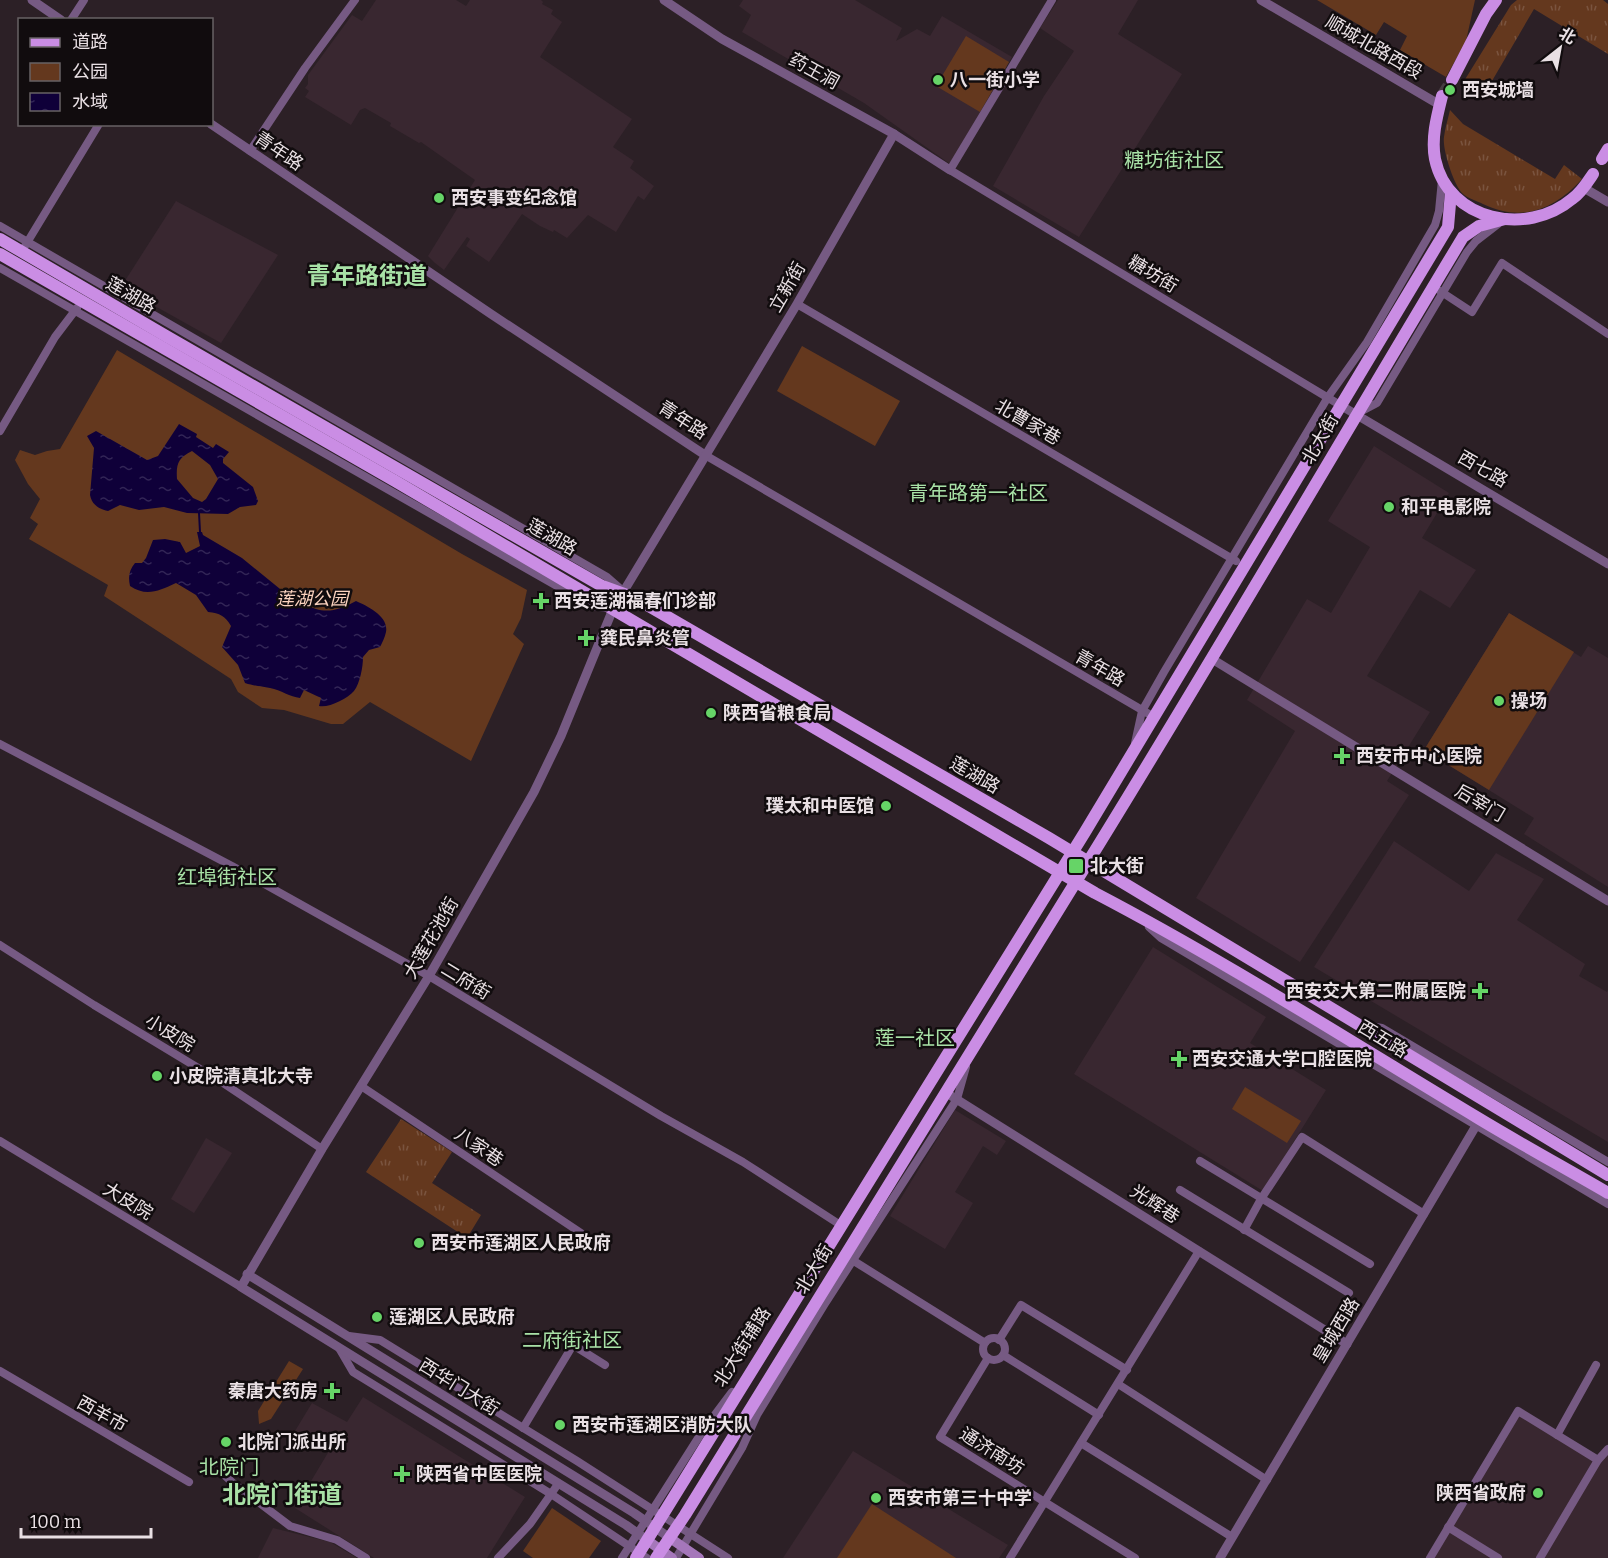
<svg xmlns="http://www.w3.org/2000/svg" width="1608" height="1558" viewBox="0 0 1608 1558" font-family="Bitter,'Noto Sans SC',serif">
	<defs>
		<pattern id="grass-tufts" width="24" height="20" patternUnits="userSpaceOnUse" patternTransform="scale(1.5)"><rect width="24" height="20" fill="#64381e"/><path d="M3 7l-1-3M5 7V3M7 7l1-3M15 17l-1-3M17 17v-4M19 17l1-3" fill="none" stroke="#7a543f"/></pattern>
		<pattern id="water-ripples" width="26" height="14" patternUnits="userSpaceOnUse" patternTransform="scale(1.5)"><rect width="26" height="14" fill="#0f0039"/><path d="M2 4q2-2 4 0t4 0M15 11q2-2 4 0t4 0" fill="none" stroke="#322556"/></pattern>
	</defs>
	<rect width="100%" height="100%" fill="#2c2026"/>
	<!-- built -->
	<g fill="#392730">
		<path d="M376,0H456L466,6L470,0H541L543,2L542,4L553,10L551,14L562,22L540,57L632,119L613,147L634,161L630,168L654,186L644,200L638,196L616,232L588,215L567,238L554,230L553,232L540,226L522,214L489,262L466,246L470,239L467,237L444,270L435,263L428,256L475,180L421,142L419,143L390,126L391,123L365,108L360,110L351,125L305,97L309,91L305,88L308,84V75L352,15L362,21Z"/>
		<path d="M743,0H855L902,28L896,41L917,29L930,36L942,16L1012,57L950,164L864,103L742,32L751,15L739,6Z"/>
		<path d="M1058,0H1138L1118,34L1182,74L1079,237L993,186L1044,96L1074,51L1040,28Z"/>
		<path d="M176,201L278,255L221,343L121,287Z"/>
		<path d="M1374,446L1449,493L1422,538L1476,570L1450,608L1420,590L1367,676L1430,712L1387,781L1409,795L1300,962L1196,898L1295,731L1247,700L1307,599L1331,613L1370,547L1328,521Z"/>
		<path d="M1509,613L1581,657L1588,646L1608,658V887L1524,834L1534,818L1424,750Z"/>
		<path d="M1394,841L1469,891L1496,853L1544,879L1517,920L1585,964L1579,976L1607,992L1608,990V1142L1314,967Z"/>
		<path d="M1153,947L1266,1017L1250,1043L1326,1090L1263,1191L1074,1074Z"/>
		<path d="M955,1110L1006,1141L997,1155L983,1146L955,1192L973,1203L945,1249L890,1216Z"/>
		<path d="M206,1138L232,1153L194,1213L171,1199Z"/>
		<path d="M363,1397L525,1497L487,1558H374L295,1508L329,1451L295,1431L312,1403L347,1422Z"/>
		<path d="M1518,1411L1598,1460L1608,1449V1558H1429Z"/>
		<path d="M853,1451L1008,1545L999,1558H783Z"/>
		<path d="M273,1528L330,1542L357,1558H258Z"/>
	</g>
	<!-- grass -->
	<g fill="url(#grass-tufts)">
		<path d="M1517,0H1603L1608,4V54L1534,9L1482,98L1461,86L1511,5Z"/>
		<path d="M1450,110L1463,124L1555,179L1564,165L1582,179C1555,209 1522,223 1483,204C1477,201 1467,198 1462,193C1454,185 1442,149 1444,137C1445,128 1448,119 1450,110Z"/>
		<path d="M401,1119L452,1152L432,1183L481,1215L467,1238L366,1172Z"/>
	</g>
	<!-- park -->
	<g fill="#64381e">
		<path d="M1317,0H1475L1466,41L1446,77L1400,50L1407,36L1384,22L1376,35Z"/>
		<path d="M966,36L1009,62L980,112L936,86Z"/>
		<path d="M802,346L900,401L875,446L777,391Z"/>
		<path d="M117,350L462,554L527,590L521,618L513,634L524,644L471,761L370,702L343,724H331L284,710L262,708L238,692L231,679L104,596L108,585L29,539L38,524L30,518L40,499L28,484L15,460L20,450L35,455L47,451L60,449Z"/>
		<path d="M1509,613L1574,652L1489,790L1424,750Z"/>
		<path d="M1245,1087L1301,1121L1287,1143L1232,1109Z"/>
		<path d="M289,1361L303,1369L271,1419L259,1424L258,1411Z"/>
		<path d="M872,1504L956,1558H837Z"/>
		<path d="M552,1508L601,1541L589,1558H533L523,1551Z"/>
	</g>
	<!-- water -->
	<g fill="url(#water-ripples)" fill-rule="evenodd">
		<path d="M179,424L197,434L196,437L213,448L216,444L229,452L223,459V463L253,487L258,501L256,505L240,507L228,514L187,513L164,507L139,510L120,505L108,511C99,509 92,505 90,495L94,448L87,436L96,431L147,460L158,456ZM192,451L210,465L218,479L206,499L202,502L193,498L177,479C176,464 178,458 192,451Z"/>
		<path d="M197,532H202L203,535L242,558L285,593L284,598L302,608L305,604C323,615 338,611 356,601C367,606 389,616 386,632C385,637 382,643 380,647L369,650L363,657C363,667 360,683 354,691C347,699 329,708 319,706L321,698L304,690L300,698C290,697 281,690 270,688C261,686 254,686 245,683L238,665L222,647L231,626C225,616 220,613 208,612L196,595L176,583C159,591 146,597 130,586C128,577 129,570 135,563H142L146,558L153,540L165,539L180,542L186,553L200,546Z"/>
	</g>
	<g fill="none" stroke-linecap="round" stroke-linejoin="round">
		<!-- stream -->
		<path stroke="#0f0039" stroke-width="2" d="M199,513L200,532"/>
		<!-- primary-tunnel -->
		<path stroke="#483d42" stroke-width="12" stroke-dasharray="12 6" stroke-linecap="butt" d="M1442,96L1452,80"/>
		<!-- minor -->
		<g stroke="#765a83" stroke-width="8">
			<path d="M1052,0L950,170L1340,405"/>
			<path d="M71,20L84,0"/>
			<path d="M250,151L305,68L355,0"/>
			<path d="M0,226L607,577L623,591"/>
			<path d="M25,246L99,124"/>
			<path d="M0,268L592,606L605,608"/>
			<path d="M1440,291L1472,312L1502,263L1608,334"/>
			<path d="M797,304L1236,561"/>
			<path d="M1360,412L1377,403L1467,252L1476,241L1498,224"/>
			<path d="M0,431L55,337L77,308"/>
			<path d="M705,455L1154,717"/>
			<path d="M1135,743L1142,711L1164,672L1328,397L1367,342L1435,225L1439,211L1442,180"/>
			<path d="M0,744L232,866L429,976L661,1116L743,1162L842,1226"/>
			<path d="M1149,927L1161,938L1608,1204"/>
			<path d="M0,945L94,1005L223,1083L322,1149"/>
			<path d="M1365,1025L1382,1028L1608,1162"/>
			<path d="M361,1086L581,1233"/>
			<path d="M0,1141L241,1287"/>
			<path d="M1200,1161L1370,1264"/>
			<path d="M1180,1190L1349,1293"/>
			<path d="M1244,1230L1261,1199L1302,1137L1424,1214"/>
			<path d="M849,1258L985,1343"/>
			<path d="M349,1336L380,1340L577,1461L728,1558"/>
			<circle cx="994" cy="1349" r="11"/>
			<path d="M999,1340L1021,1305L1127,1370"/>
			<path d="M339,1348L353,1372L551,1494L647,1558"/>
			<path d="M1003,1355L1099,1415"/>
			<path d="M988,1358L940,1437L1135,1558"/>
			<path d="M0,1371L189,1482"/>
			<path d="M1118,1384L1267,1480"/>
			<path d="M523,1428L573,1345L605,1365"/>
			<path d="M1557,1435L1596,1365"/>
			<path d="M1081,1443L1232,1537"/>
			<path d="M222,1473L233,1483L290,1526L337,1540L366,1558"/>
			<path d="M1448,1527L1498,1558"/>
			<path d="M498,1558L530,1524L558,1484"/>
			<path d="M622,1558L702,1432L732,1392"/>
			<path d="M676,1558L742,1448L757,1415L826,1302L957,1099L966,1067"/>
			<path d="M1010,1558L1199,1251"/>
			<path d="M1430,1558L1518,1411L1598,1460"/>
			<path d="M1540,1558L1598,1460L1608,1449"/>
		</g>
		<!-- tertiary -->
		<g stroke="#765a83" stroke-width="9">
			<path d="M32,0L61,20"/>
			<path d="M664,0L722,39L894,134L950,170"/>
			<path d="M1261,0L1440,105"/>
			<path d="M211,124L491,314L705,455"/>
			<path d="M1584,188L1608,202"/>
			<path d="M1340,405L1608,564"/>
			<path d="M1212,659L1608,901"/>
			<path d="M945,1092L1347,1344"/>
			<path d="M247,1274L634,1513L670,1538"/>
			<path d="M647,1540L626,1525L241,1287L322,1149L429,976L534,792L561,736L613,609L797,304L894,134"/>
			<path d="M1220,1558L1480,1119"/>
		</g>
		<!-- secondary -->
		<g stroke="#a577ba" stroke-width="10">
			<path d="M670,1538L699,1558"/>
			<path d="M647,1540L672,1558"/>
		</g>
		<!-- primary -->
		<g stroke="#ca8de4" stroke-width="12">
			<path d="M1452,80L1486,14L1496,0"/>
			<path d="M1442,96C1437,116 1431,138 1435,159C1448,221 1527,237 1572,199C1581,193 1587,183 1593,174"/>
			<path d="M1602,159L1608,149"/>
			<path d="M0,239L166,336L602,586L635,598L1049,838L1608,1175"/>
			<path d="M0,254L395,481L1095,893C1227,962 1351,1042 1478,1118C1521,1144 1565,1168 1608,1193"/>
			<path d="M636,1558L1085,832L1448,227L1451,192"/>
			<path d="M656,1558L685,1515C818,1297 954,1080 1088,862C1216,655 1338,445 1463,237L1479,226L1505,219"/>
		</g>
	</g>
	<!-- markers -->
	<g fill="#66d467" stroke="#110c0e" stroke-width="2">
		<circle cx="938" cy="80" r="6"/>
		<circle cx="1450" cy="90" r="6"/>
		<circle cx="439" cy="198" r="6"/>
		<circle cx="1389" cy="507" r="6"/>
		<path d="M538 592h6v6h6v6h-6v6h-6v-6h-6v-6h6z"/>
		<path d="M583 629h6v6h6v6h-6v6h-6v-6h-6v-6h6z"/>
		<circle cx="1499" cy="701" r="6"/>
		<circle cx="711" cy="713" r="6"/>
		<path d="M1339 747h6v6h6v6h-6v6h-6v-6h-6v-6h6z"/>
		<circle cx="886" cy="806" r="6"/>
		<rect x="1068" y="858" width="16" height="16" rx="3"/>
		<path d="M1477 982h6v6h6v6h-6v6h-6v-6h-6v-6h6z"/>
		<path d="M1176 1050h6v6h6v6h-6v6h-6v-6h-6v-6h6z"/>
		<circle cx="157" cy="1076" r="6"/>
		<circle cx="419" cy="1243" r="6"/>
		<circle cx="377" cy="1317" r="6"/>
		<path d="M329 1382h6v6h6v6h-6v6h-6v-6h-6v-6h6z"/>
		<circle cx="560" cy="1425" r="6"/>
		<circle cx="226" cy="1442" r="6"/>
		<path d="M399 1465h6v6h6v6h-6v6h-6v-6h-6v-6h6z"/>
		<circle cx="1538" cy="1493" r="6"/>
		<circle cx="876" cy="1498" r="6"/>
	</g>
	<g text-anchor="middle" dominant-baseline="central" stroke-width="5" stroke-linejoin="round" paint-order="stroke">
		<!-- street labels -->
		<g font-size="18" fill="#e9e0e4" stroke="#110c0e">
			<text transform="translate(1374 47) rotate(30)">顺城北路西段</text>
			<text transform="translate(814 71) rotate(29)">药王洞</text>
			<text transform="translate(279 151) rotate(34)">青年路</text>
			<text transform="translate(1153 274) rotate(31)">糖坊街</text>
			<text transform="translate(787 287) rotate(-60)">立新街</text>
			<text transform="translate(131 295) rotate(30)">莲湖路</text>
			<text transform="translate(683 420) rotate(33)">青年路</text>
			<text transform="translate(1028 422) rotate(30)">北曹家巷</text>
			<text transform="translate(1320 439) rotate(-60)">北大街</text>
			<text transform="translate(1483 469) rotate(30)">西七路</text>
			<text transform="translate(552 537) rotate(30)">莲湖路</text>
			<text transform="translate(1100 668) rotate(30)">青年路</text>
			<text transform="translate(975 775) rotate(30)">莲湖路</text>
			<text transform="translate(1480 803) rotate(31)">后宰门</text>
			<text transform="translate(431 938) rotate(-60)">大莲花池街</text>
			<text transform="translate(466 981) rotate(31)">二府街</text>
			<text transform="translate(170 1033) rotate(31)">小皮院</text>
			<text transform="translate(1383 1039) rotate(31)">西五路</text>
			<text transform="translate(479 1147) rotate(34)">八家巷</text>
			<text transform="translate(128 1201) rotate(31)">大皮院</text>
			<text transform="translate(1155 1204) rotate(33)">光辉巷</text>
			<text transform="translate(814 1269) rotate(-59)">北大街</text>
			<text transform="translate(1336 1330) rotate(-59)">皇城西路</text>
			<text transform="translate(742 1347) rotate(-58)">北大街辅路</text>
			<text transform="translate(459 1387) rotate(32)">西华门大街</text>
			<text transform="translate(102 1414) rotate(29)">西羊市</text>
			<text transform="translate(992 1451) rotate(32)">通济南坊</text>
		</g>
		<!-- poi labels -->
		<g font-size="18" font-weight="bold" fill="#e9e0e4" stroke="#110c0e" text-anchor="start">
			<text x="950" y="80">八一街小学</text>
			<text x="1462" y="90">西安城墙</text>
			<text x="451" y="198">西安事变纪念馆</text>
			<text x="1401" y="507">和平电影院</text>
			<text x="554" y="601">西安莲湖福春们诊部</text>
			<text x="600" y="638">龚民鼻炎管</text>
			<text x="1511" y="701">操场</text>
			<text x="723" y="713">陕西省粮食局</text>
			<text x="1356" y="756">西安市中心医院</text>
			<text x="874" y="806" text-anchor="end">璞太和中医馆</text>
			<text x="1090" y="866">北大街</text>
			<text x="1466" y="991" text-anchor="end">西安交大第二附属医院</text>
			<text x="1192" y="1059">西安交通大学口腔医院</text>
			<text x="169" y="1076">小皮院清真北大寺</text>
			<text x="431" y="1243">西安市莲湖区人民政府</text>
			<text x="389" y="1317">莲湖区人民政府</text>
			<text x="318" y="1391" text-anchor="end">秦唐大药房</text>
			<text x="572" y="1425">西安市莲湖区消防大队</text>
			<text x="238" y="1442">北院门派出所</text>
			<text x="416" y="1474">陕西省中医医院</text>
			<text x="1526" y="1493" text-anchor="end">陕西省政府</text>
			<text x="888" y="1498">西安市第三十中学</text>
		</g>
		<!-- park labels -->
		<g font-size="18" font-style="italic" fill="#fbd3bf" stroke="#110c0e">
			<text x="312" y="599">莲湖公园</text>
		</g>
		<!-- neighbourhood labels -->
		<g font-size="20" fill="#a8e1a6" stroke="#110c0e">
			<text x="1174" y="160">糖坊街社区</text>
			<text x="978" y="493">青年路第一社区</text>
			<text x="227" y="877">红埠街社区</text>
			<text x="915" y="1038">莲一社区</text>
			<text x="572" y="1340">二府街社区</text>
			<text x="229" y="1467">北院门</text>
		</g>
		<!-- district labels -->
		<g font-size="24" font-weight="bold" fill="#a8e1a6" stroke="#110c0e">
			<text x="367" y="276">青年路街道</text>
			<text x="282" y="1495">北院门街道</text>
		</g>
	</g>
	<!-- legend -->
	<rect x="18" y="18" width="195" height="108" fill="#110c0e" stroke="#676164" stroke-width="1.5"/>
	<rect x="30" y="38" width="30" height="9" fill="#ca8de4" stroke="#676164" stroke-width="1.5"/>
	<text x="72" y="48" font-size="18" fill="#e9e0e4">道路</text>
	<rect x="30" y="63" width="30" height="18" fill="#64381e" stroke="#676164" stroke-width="1.5"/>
	<text x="72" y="78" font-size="18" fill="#e9e0e4">公园</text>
	<rect x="30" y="93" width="30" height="18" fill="url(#water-ripples)" stroke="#676164" stroke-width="1.5"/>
	<text x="72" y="108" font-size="18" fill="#e9e0e4">水域</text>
	<!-- north arrow -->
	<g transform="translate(1560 48) rotate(31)" stroke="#110c0e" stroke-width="4.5" paint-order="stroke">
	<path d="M0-4.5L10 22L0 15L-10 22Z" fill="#e9e0e4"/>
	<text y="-9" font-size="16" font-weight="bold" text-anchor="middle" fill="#e9e0e4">北</text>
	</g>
	<!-- scale -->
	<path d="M21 1528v9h130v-9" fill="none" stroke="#e9e0e4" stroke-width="3"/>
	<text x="30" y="1528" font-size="18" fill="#e9e0e4" stroke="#110c0e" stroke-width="4.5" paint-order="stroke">100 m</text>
</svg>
